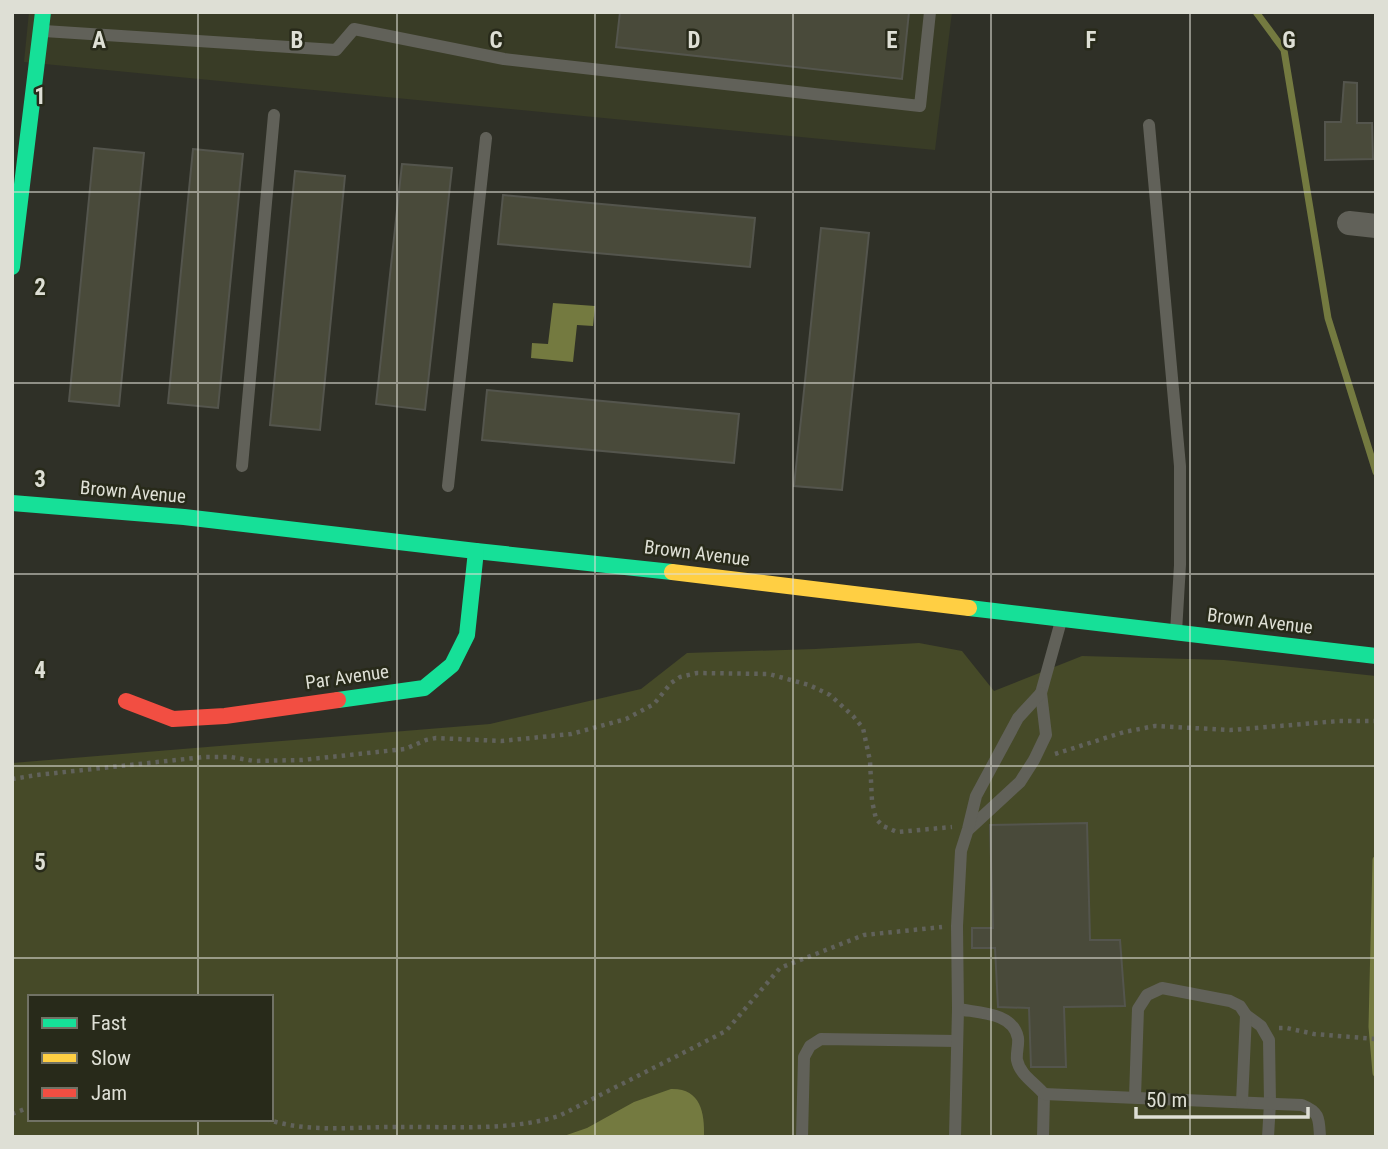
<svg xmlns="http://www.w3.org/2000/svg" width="1388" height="1149" viewBox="0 0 1388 1149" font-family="'Roboto Condensed',sans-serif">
	<rect width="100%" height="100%" fill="#2f3027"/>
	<!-- built -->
	<path fill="#393c26" d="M29,12H952L935,150L24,62Z"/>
	<!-- green -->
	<path fill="#464a28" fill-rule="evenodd" d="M919,643L962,651L994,691L1082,656L1224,660L1376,676V1137H12V763L490,724L641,689L687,653L815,649ZM30,997H271V1119H30Z"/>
	<!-- water -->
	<g fill="#747a40">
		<path d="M553,303L595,306L593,326L577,325L573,362L531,358L532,343L548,344Z"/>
		<path d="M671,1089C700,1088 705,1112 704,1137H561L587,1128L634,1102Z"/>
	</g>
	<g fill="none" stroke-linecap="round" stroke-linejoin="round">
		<!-- stream -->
		<g stroke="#747a40" stroke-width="7">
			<path d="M1256,12L1284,50L1328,318L1376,472"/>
			<path d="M1376,860L1372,1027L1376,1073"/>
		</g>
	</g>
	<!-- building -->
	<g fill="#494a3a" stroke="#54554d" stroke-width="2">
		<path d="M620,12H909L902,79L616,47Z"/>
		<path d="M1344,82L1357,83V123H1372L1373,159L1325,160V122H1341Z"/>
		<path d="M94,148L144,153L119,406L69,401Z"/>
		<path d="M193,149L243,154L218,408L168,403Z"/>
		<path d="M402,164L452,168L425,410L376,404Z"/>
		<path d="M295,171L345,176L320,430L270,425Z"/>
		<path d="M503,195L755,218L750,267L498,244Z"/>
		<path d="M821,228L869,233L842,490L794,486Z"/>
		<path d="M487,390L739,414L734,463L482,440Z"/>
		<path d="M1087,823L1090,940H1120L1125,1006L1064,1007L1066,1067H1031L1029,1008L998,1007L995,948H972V928H993L990,825Z"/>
	</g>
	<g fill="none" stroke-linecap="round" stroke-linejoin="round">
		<!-- path -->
		<g stroke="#61625b" stroke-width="4.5" stroke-dasharray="3.5 5" stroke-linecap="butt">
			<path d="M1055,754L1124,732L1155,726L1231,730L1339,721H1376"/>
			<path d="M12,779L37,775L204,757H231L254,761L302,760L405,749L426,740L436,738L501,741L571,734L626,719L654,704L671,683L680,677L697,673L769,674L809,685L830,695L853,716L863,728L870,761L872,801L876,819L883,826L897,832L952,827"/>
			<path d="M1279,1028H1287L1314,1034L1376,1039"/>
			<path d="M12,1114L30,1107"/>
			<path d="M266,1119C307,1133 351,1127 394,1127C448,1126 506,1132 559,1116L726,1031L780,968L864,935L942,927"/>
		</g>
		<!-- lane -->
		<g stroke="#616159" stroke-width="12">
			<path d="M44,31L336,50L354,29L504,59L920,106L930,12"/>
			<path d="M1149,125L1180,466V565L1176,632"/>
			<path d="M242,466L274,115"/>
			<path d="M448,486L486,138"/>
			<path d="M969,829L1020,782L1034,760L1046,735L1041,693L1061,621"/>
			<path d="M958,1009C978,1013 1013,1012 1018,1038C1019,1045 1016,1053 1017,1060C1020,1075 1035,1083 1044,1094L1043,1137"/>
			<path d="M1246,1015L1261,1026L1269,1040L1270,1103L1268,1137"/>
			<path d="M1044,1094L1302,1105C1320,1112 1319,1119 1320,1137"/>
			<path d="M1135,1097L1138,1009L1147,995L1162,988L1230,1001L1240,1006L1246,1015L1242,1102"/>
			<path d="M802,1137L804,1057L810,1046L821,1039L957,1041"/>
			<path d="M955,1137L958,1009L957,926L961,851L968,829L976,796L1018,718L1041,693"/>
		</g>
		<!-- street -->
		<path stroke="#616159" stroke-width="24" d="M1349,223L1376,226"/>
		<!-- fast -->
		<g stroke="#16e098" stroke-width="16">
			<path d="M12,267L43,12"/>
			<path d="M12,503L184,517L476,551L672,572"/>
			<path d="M969,608L1376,656"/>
			<path d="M338,700L424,688L452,665L467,635L476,551"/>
		</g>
		<!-- slow -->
		<path stroke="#ffcf43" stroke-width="16" d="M672,572L969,608"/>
		<!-- jam -->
		<path stroke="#f24e42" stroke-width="16" d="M126,701L173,719L225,716L338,700"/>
	</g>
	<!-- grid -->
	<path fill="none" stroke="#dedfd5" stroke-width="2" stroke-opacity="0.55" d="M198,12V997M397,12V1137M595,12V1137M793,12V1137M991,12V1137M1190,12V1137M12,192H1376M12,383H1376M12,574H1376M12,766H1376M12,958H1376M198,1119V1137"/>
	<g text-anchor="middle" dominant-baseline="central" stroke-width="5" stroke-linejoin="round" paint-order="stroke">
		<!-- street labels -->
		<g font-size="19" fill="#dedfd5" stroke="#282a1a">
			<text transform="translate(133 492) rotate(5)">Brown Avenue</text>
			<text transform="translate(697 553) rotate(7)">Brown Avenue</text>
			<text transform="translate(1260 621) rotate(7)">Brown Avenue</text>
			<text transform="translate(347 677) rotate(-8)">Par Avenue</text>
		</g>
	</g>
	<g font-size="23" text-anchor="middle" font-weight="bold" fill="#dedfd5" stroke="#282a1a" stroke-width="5" stroke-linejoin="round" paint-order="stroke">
		<text x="99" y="48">A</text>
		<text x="297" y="48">B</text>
		<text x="496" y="48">C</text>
		<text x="694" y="48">D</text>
		<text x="892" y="48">E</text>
		<text x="1091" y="48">F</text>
		<text x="1289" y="48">G</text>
		<text x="40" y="104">1</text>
		<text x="40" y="295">2</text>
		<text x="40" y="487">3</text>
		<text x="40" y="678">4</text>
		<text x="40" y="870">5</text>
	</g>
	<!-- border -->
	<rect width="1388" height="1149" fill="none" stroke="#dedfd5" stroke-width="28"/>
	<!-- legend -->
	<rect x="28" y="995" width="245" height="126" fill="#282a1a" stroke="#717265" stroke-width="2"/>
	<rect x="42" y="1018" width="35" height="10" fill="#16e098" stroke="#717265" stroke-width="2"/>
	<text x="91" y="1030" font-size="21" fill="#dedfd5">Fast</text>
	<rect x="42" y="1053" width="35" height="10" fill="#ffcf43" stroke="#717265" stroke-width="2"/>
	<text x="91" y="1065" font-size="21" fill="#dedfd5">Slow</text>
	<rect x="42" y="1088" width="35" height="10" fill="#f24e42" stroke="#717265" stroke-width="2"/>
	<text x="91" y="1100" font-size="21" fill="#dedfd5">Jam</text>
	<!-- scale -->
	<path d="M1136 1107v10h172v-10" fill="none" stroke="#dedfd5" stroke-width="3.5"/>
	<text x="1146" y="1107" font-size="21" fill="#dedfd5" stroke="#282a1a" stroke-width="5" paint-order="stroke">50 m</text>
</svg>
